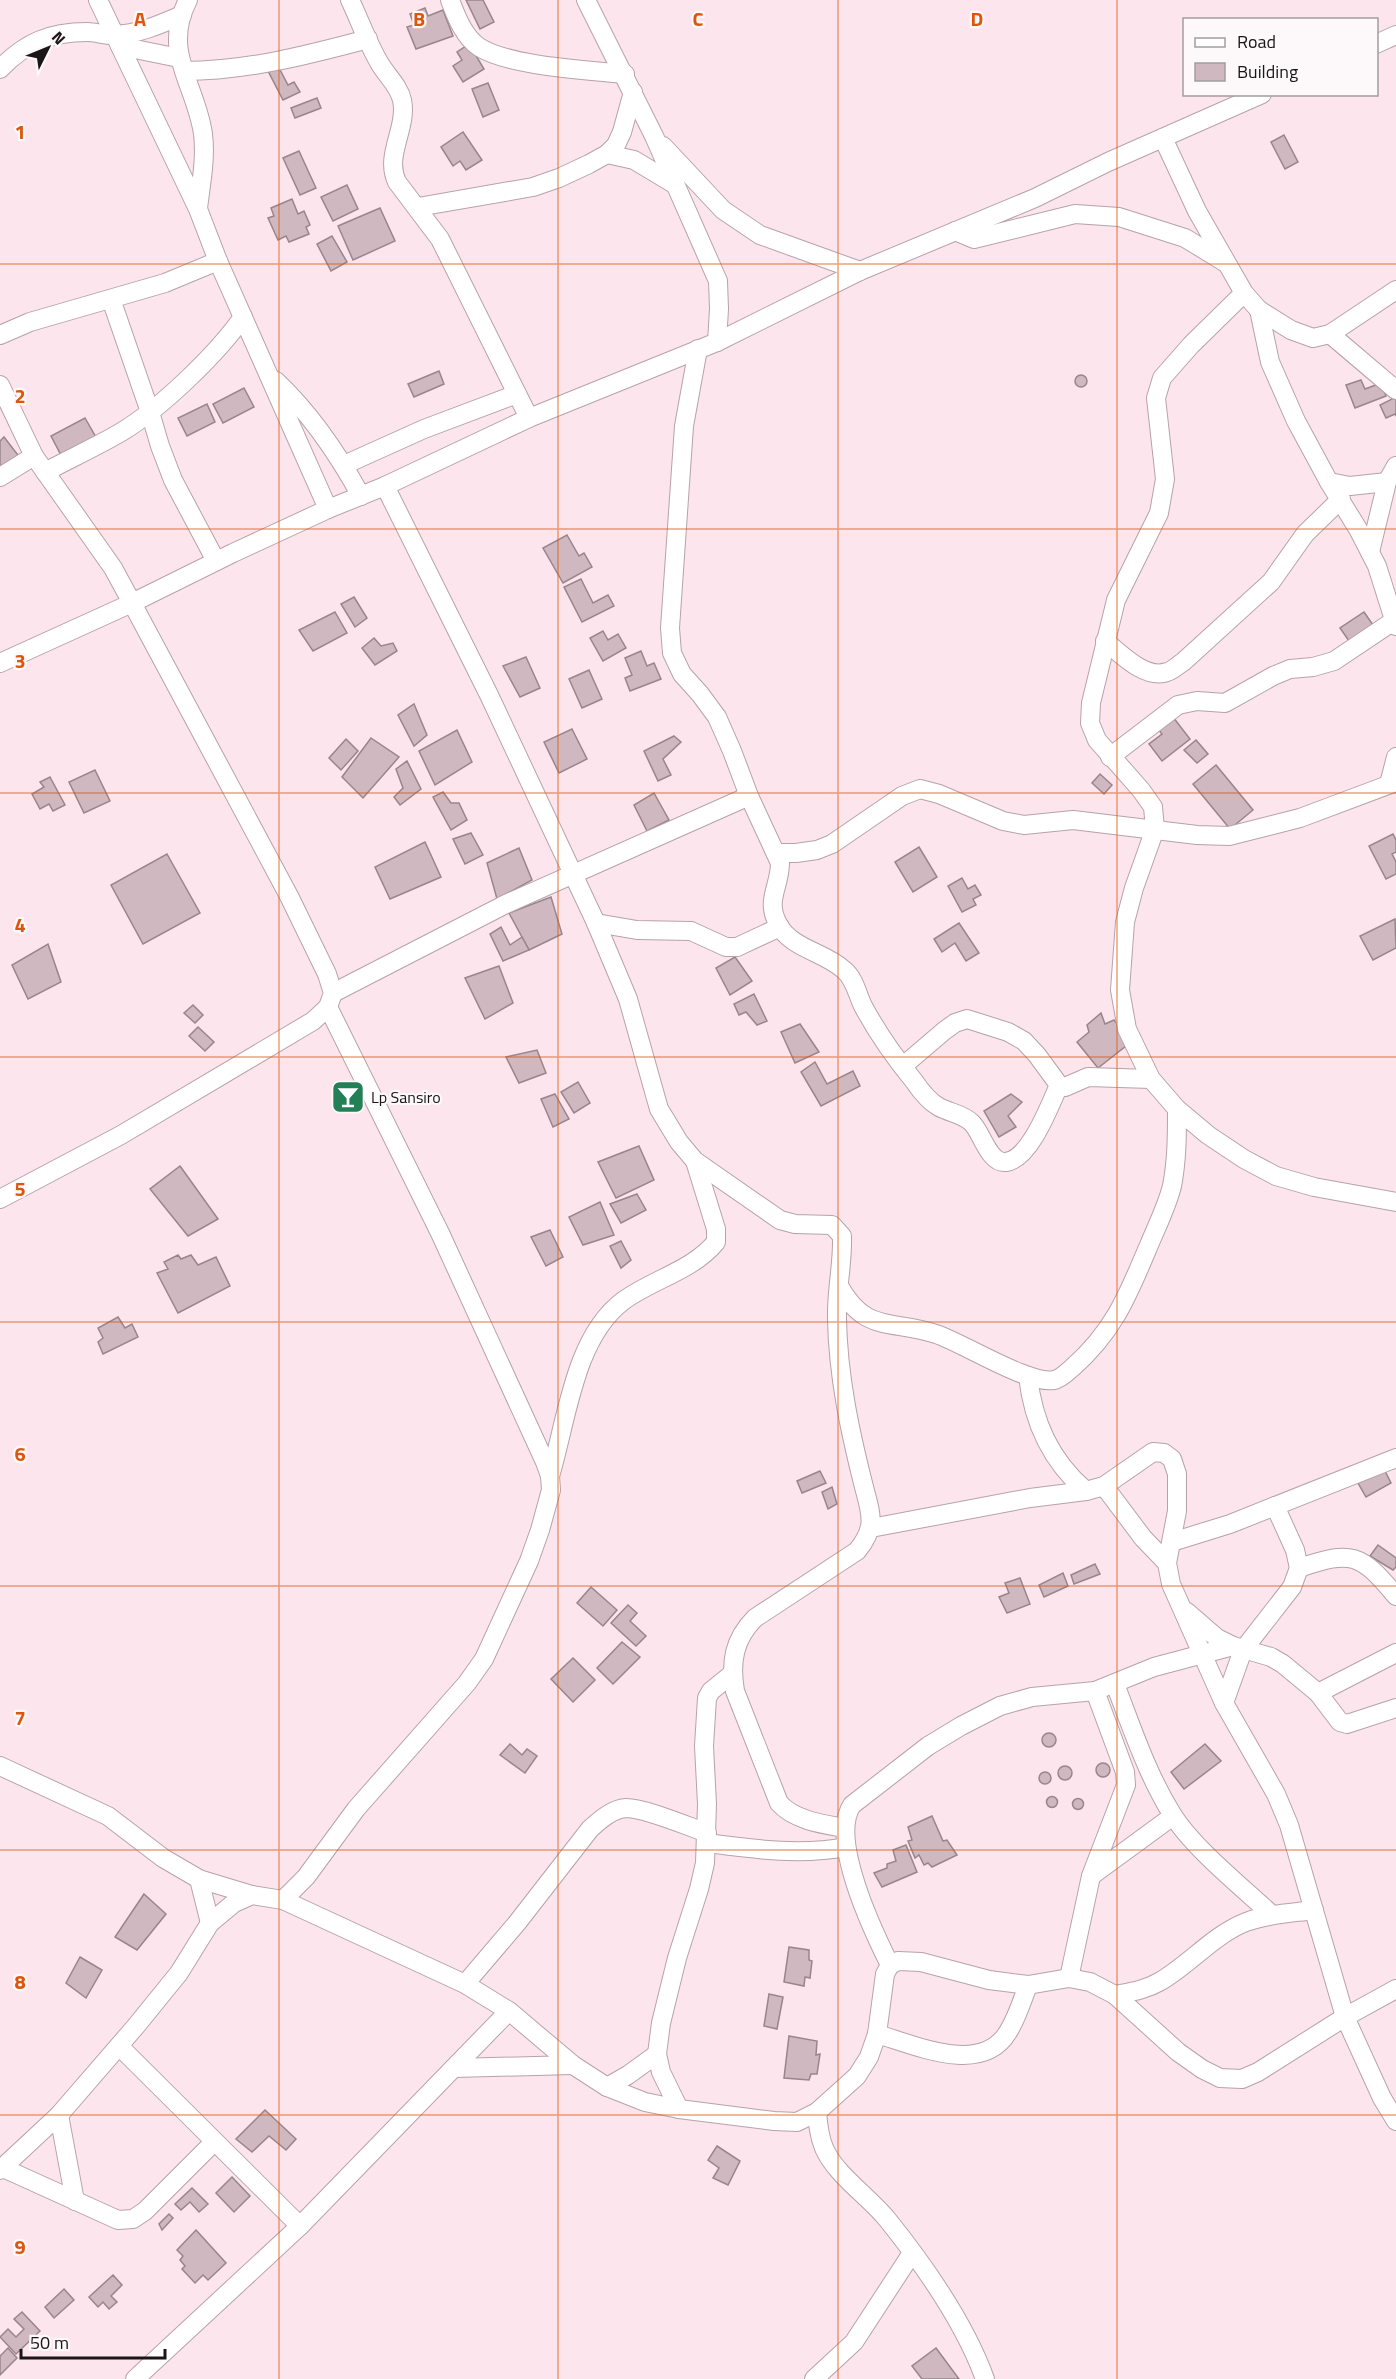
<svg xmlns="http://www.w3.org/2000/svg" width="1396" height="2379" viewBox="0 0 1396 2379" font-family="'Titillium Web',sans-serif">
	<rect width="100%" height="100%" fill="#fce5ed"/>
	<!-- building -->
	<g fill="#cfb8c0" stroke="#99858c" stroke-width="1.5">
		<path d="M466,0H483L494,22L480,29Z"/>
		<path d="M425,8L428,16L443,10L453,36L416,49L407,27L414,25L410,14Z"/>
		<path d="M469,44L484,69L463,82L453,66L462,60L457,52Z"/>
		<path d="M277,64L288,85L294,82L300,92L283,100L267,69Z"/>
		<path d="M488,83L499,110L483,117L472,89Z"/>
		<path d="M317,98L321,108L295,118L291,108Z"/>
		<path d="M463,132L482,160L466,170L460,161L453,166L441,147Z"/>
		<path d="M1284,135L1298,162L1285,169L1271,142Z"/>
		<path d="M299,151L316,188L300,195L283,158Z"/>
		<path d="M347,185L358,209L333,221L321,197Z"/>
		<path d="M292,199L298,214L304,211L310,225L306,227L309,234L289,242L286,236L278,240L268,218L274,216L271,208Z"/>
		<path d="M380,208L395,241L353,260L338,226Z"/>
		<path d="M332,236L347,262L331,271L317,244Z"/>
		<path d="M439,371L444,384L414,397L408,384Z"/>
		<circle cx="1081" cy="381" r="6"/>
		<path d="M1361,380L1365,389L1381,383L1386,396L1355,408L1346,385Z"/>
		<path d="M244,388L254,407L223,423L213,404Z"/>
		<path d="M1396,397V416L1395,414L1386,418L1380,405Z"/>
		<path d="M207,404L215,422L187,436L178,418Z"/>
		<path d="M85,418L97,439L62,457L51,436Z"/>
		<path d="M4,437L21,459L0,474V441Z"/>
		<path d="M567,535L579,556L584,553L592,567L563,583L543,548Z"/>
		<path d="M581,579L593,603L608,595L614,606L582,622L564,587Z"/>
		<path d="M354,597L367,618L355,627L341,604Z"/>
		<path d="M335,612L347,633L313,651L299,630Z"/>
		<path d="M1364,612L1373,625L1349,641L1340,628Z"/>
		<path d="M603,631L608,640L618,634L626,648L603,661L590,638Z"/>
		<path d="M374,638L381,646L393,643L397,651L375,665L362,648Z"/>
		<path d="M641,651L647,666L654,663L661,679L630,691L625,678L632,675L625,658Z"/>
		<path d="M526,657L540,688L520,697L503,666Z"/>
		<path d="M589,670L602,699L582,708L569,679Z"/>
		<path d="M414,704L427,735L414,746L398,715Z"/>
		<path d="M1173,717L1190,739L1162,761L1149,744L1162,734L1158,729Z"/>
		<path d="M572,729L587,759L559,773L544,742Z"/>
		<path d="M457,730L472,762L435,785L419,751Z"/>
		<path d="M674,736L681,742L663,759L671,775L658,781L644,751Z"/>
		<path d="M371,738L399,757L363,798L342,777Z"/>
		<path d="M346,739L358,751L341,770L329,758Z"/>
		<path d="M1196,740L1208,754L1197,763L1184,750Z"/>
		<path d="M407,761L421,789L400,805L394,797L403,788L396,769Z"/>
		<path d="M1216,765L1253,810L1230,829L1193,784Z"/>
		<path d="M95,770L110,801L84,813L69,782Z"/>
		<path d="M1100,774L1112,785L1104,794L1092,783Z"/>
		<path d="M50,777L65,805L53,811L49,804L40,809L32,794L44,787L40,782Z"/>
		<path d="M443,792L451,803H459L467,820L451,830L433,797Z"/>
		<path d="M654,793L669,820L647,831L634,805Z"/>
		<path d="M471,833L483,855L465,864L453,839Z"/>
		<path d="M1393,834L1396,840V852L1392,854L1396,862V874L1386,879L1369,846Z"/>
		<path d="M425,842L441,877L390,899L375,867Z"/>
		<path d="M919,847L937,877L913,892L895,862Z"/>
		<path d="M519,848L532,880L497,899L487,863Z"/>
		<path d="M167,854L200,913L143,944L111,885Z"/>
		<path d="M962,878L968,889L975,885L981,895L973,899L976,905L962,912L948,886Z"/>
		<path d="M551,897L562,934L529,950L509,913Z"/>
		<path d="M1395,919L1396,948L1373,960L1360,936Z"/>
		<path d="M959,923L979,953L966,961L955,943L942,952L934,939Z"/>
		<path d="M501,927L510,945L522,937L529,950L503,961L490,934Z"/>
		<path d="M48,944L61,982L28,999L12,965Z"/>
		<path d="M735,957L752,981L730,995L716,968Z"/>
		<path d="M499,966L513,1003L485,1019L465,978Z"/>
		<path d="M754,994L767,1021L757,1025L746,1012L739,1015L734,1004Z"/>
		<path d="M193,1005L203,1015L195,1023L184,1013Z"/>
		<path d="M1101,1013L1105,1024L1114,1020L1131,1042L1098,1068L1077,1042L1089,1032L1087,1025Z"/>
		<path d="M800,1024L819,1052L795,1063L781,1032Z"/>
		<path d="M198,1027L214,1042L205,1051L189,1036Z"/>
		<path d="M537,1050L546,1073L519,1083L506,1057Z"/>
		<path d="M815,1062L827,1084L853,1071L860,1086L821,1106L801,1072Z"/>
		<path d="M578,1082L590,1103L574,1113L561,1092Z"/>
		<path d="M555,1094L569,1119L553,1127L541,1099Z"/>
		<path d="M1011,1094L1022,1102L1008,1116L1016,1127L999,1137L984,1111Z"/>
		<path d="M639,1146L654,1180L616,1198L598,1162Z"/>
		<path d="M180,1166L218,1219L188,1236L150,1189Z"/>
		<path d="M637,1194L646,1210L621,1223L610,1204Z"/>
		<path d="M600,1202L614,1235L583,1245L569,1217Z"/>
		<path d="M550,1230L563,1257L546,1266L531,1237Z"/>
		<path d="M621,1241L631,1260L621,1268L610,1246Z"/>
		<path d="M178,1255L181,1259L191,1255L198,1265L216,1257L230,1286L178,1313L157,1273L168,1269L164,1262Z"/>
		<path d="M118,1317L125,1328L132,1324L138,1337L103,1354L98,1342L103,1338L98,1328Z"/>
		<path d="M1384,1469L1391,1483L1366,1497L1358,1483Z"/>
		<path d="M820,1471L826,1483L802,1493L797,1481Z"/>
		<path d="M832,1487L837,1504L828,1509L822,1492Z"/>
		<path d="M1378,1545L1396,1558V1567L1393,1570L1370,1556Z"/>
		<path d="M1095,1564L1100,1574L1074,1584L1071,1575Z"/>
		<path d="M1063,1573L1068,1586L1044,1597L1039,1585Z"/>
		<path d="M1020,1578L1030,1604L1007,1613L999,1597L1009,1593L1005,1583Z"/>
		<path d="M591,1587L617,1610L603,1626L577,1603Z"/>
		<path d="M628,1605L637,1613L630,1621L646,1636L636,1646L611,1623Z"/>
		<path d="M622,1642L640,1657L613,1684L597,1668Z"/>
		<path d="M573,1658L595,1680L573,1702L551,1679Z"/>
		<circle cx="1049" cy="1740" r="7"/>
		<path d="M510,1744L522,1755L527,1749L537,1756L525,1773L500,1755Z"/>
		<path d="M1205,1744L1221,1761L1184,1789L1171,1772Z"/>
		<circle cx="1103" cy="1770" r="7"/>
		<circle cx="1065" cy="1773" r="7"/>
		<circle cx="1045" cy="1778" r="6"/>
		<circle cx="1052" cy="1802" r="5.5"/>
		<circle cx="1078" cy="1804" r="5.5"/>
		<path d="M932,1816L943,1841L947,1840L957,1855L932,1867L928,1863L924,1865L919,1855L915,1858L908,1841L912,1840L908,1827Z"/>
		<path d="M906,1845L917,1872L882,1887L874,1873L887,1868V1864L896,1861L893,1850Z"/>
		<path d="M144,1894L166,1914L137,1950L115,1937Z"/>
		<path d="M789,1947L809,1950V1960L812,1961L810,1978L805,1977L804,1986L784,1982Z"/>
		<path d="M80,1957L102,1970L86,1998L66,1983Z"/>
		<path d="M769,1994L783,1997L777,2029L764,2026Z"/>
		<path d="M789,2036L817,2041L816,2055L820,2054L817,2074H811L809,2080L784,2078Z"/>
		<path d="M265,2110L296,2139L286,2150L269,2136L252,2152L236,2139Z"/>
		<path d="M717,2146L740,2161L728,2185L713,2178L719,2168L708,2160Z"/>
		<path d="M232,2177L250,2196L234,2212L216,2193Z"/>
		<path d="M192,2188L208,2204L199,2212L190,2202L181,2210L175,2204Z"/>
		<path d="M169,2214L173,2218L162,2230L159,2224Z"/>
		<path d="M196,2230L226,2263L208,2280L203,2275L195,2283L182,2269L185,2266L180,2260L183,2256L177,2250Z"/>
		<path d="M113,2275L122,2285L111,2296L117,2302L109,2309L103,2302L98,2307L89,2297Z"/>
		<path d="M64,2289L74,2300L54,2318L45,2307Z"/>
		<path d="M22,2312L40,2331L16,2354L0,2337L8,2329L16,2337L24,2329L14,2319Z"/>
		<path d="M8,2348L17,2358L0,2375V2356Z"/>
		<path d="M936,2348L959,2379H922L912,2366Z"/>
	</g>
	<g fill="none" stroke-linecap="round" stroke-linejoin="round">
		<defs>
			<g id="minor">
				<path d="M98,0L198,209L218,261L328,509"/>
				<path d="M188,0C161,52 196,84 203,134C206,158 201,184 198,208"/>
				<path d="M350,0C360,21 368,44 380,64C387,76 399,86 402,100C408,128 384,155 397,182L440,239L529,418"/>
				<path d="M450,0C456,16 464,37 479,47C508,66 588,70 625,74"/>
				<path d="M586,0L654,136L718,281L719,309L717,342"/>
				<path d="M1376,44L1396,35"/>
				<path d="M120,46L179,58"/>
				<path d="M0,69C26,42 50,32 87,32C97,32 106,36 115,35C139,34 161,24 182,15"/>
				<path d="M184,71C246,71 308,55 368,39"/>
				<path d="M1163,138L1197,211L1244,293L1259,310L1291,330L1313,338L1330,334L1396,290"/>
				<path d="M663,146L723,210L760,235L860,271"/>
				<path d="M607,154L634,160L674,184"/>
				<path d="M418,207L533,187L559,178L589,164L607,154L616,145L622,132L633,92"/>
				<path d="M955,231L974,239L1075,214L1119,217L1185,238L1226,263"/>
				<path d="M1244,293L1191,345L1162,378L1156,398L1165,479L1159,513L1116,600L1091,703L1090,723L1097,740L1141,790L1153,807L1155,829L1134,888L1125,922L1120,990L1127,1029L1151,1079L1177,1109L1208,1135L1244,1159L1276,1176L1314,1187L1396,1202"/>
				<path d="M111,299L150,412L160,446L173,480L216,561"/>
				<path d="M1259,310L1270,362L1296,421L1329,482L1358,529L1377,566L1396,626"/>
				<path d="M1330,334L1396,390"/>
				<path d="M0,335L30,322L165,283L218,261"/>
				<path d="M698,349L684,426L670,628L672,653L682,674L700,694L717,717L732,751L749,796L780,863C780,887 765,900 778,924C791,949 825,952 844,970C855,979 857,994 863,1006C877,1032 895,1058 914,1081C920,1090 930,1102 939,1107C950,1113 963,1114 972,1123C982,1133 989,1164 1006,1162C1030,1159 1050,1105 1059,1085"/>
				<path d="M276,381C311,414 338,454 361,496"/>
				<path d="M0,385L34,456L113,568L132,603L289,896L327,974L333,993L328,1007L313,1021L121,1135L0,1199"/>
				<path d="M344,465L424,429L517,394"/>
				<path d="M45,472C71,458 98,446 123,431C162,407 217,354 243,317"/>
				<path d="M0,477L34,456"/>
				<path d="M1329,482L1350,486L1387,482"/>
				<path d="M385,486L489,695L596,923L628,999L659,1109L679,1142L695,1161L780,1220L795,1224L832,1225L842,1236C843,1264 836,1291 837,1319C838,1376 850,1432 864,1487C871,1514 877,1527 857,1551L755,1618C734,1639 730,1662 735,1691L779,1803C794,1820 822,1824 844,1828"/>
				<path d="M1370,552L1387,482L1396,466"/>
				<path d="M1105,641C1120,653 1145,680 1167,672C1172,671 1178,665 1183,662L1271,582L1305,534L1341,499"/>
				<path d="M0,663L132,603L233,553L328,509L385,486L529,418L717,342L860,271L1035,198L1108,162L1262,94"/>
				<path d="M1110,757L1178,705L1197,701L1225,703L1273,676L1290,669L1313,667L1334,661L1395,620"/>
				<path d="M1389,784L1396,757"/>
				<path d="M776,853H796L817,850L832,844L902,796L920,789L939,794L1003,821L1024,825L1073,820L1197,835L1229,836L1300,818L1396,782"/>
				<path d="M596,923L637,930L691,931L726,947H737L780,927"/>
				<path d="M333,993L506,904L749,796"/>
				<path d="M903,1066L944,1031L955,1023L967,1019L1008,1032L1024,1041L1037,1055L1059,1085L1065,1087L1088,1077L1151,1079"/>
				<path d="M839,1286C866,1334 890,1319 936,1334C963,1343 1029,1385 1054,1380C1061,1379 1067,1372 1072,1368C1114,1331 1128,1295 1149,1245C1157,1226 1167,1206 1172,1186C1177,1160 1177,1135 1177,1109"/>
				<path d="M1028,1376C1033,1422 1050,1460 1086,1491"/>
				<path d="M550,1476C567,1420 574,1338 623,1301C653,1279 692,1271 716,1242V1229L695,1161"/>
				<path d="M1104,1486L1143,1538L1167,1563"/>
				<path d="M871,1528L1030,1498L1086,1491L1104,1486L1153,1452L1164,1453L1172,1459L1177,1474V1511L1167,1563L1171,1584L1224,1703L1276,1794L1289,1825L1345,2017L1382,2098L1396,2121"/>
				<path d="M1172,1542L1230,1524L1396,1458"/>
				<path d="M1299,1568C1352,1550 1360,1553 1396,1596"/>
				<path d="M1187,1612L1217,1638L1233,1646L1271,1657L1283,1664L1318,1693L1340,1722L1347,1724L1396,1708"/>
				<path d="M1115,1684C1132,1728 1147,1774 1172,1814C1193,1848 1242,1887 1272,1915"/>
				<path d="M1318,1693L1396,1653"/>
				<path d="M1224,1703L1243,1650L1292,1587L1299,1568L1295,1550L1275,1506"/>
				<path d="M0,1766L108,1816L163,1858L199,1879L252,1895"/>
				<path d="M707,1843C753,1849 800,1856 846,1847"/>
				<path d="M1091,1876L1173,1816"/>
				<path d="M199,1879L210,1923"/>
				<path d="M283,1900L306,1877L356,1809L467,1683L484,1659L529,1561L540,1530L551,1490L550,1476L545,1462L440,1233L328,1007"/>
				<path d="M890,1965C873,1931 829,1839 852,1805L928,1746L961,1726L1000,1706L1032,1697L1095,1691L1154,1667L1233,1646"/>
				<path d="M1069,1978L1091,1876L1126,1785L1125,1772L1095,1691"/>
				<path d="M465,1984L517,1923L590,1829C600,1820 612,1809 626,1808C645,1808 687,1826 707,1833"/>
				<path d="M1115,1995C1130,1992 1145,1990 1159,1982C1189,1965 1213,1935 1246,1922C1267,1914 1292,1913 1314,1910"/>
				<path d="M877,2034C915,2045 982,2076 1008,2032C1017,2018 1022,2001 1028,1985"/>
				<path d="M119,2046L300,2226"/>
				<path d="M454,2068L573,2065"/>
				<path d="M607,2087L628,2075L657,2054"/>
				<path d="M679,2109L661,2072L657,2054L661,2023L677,1958L699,1889L705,1863L707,1804L704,1746L707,1698L711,1691L732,1674"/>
				<path d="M817,2112C818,2124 819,2136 824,2148C835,2174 869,2197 887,2219C924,2265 965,2324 985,2379"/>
				<path d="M59,2115L75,2201"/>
				<path d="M3,2168L118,2220L133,2219L145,2211L214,2142"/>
				<path d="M0,2170L59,2115L136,2026L179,1973L210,1923L234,1903L252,1895L283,1900L465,1984L509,2011L573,2065L607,2087L645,2102L679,2109L774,2121L797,2122L817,2112L857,2076L869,2057L877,2034L885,1974L890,1965L898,1961L921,1962L989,1980L1028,1985L1069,1978L1090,1982L1115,1995L1178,2052L1202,2069L1220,2078L1242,2079L1258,2072L1345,2017L1396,1989"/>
				<path d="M135,2379L300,2226L509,2011"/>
				<path d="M814,2379L854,2342L912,2253"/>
			</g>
		</defs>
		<!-- minor casing -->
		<use href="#minor" stroke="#b8a2aa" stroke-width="20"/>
		<!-- minor -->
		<use href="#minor" stroke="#fff" stroke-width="18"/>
	</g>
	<!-- grid -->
	<path fill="none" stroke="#de560d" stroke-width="1.5" stroke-opacity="0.55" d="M279,0V2379M558,0V2379M838,0V2379M1117,0V2379M0,264H1396M0,529H1396M0,793H1396M0,1057H1396M0,1322H1396M0,1586H1396M0,1850H1396M0,2115H1396"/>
	<!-- icons -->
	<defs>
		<symbol id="bar-square" viewBox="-11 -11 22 22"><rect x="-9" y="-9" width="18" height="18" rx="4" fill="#227f56" stroke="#fdf8f9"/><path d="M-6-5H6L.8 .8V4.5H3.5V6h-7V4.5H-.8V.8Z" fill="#fff"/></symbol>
	</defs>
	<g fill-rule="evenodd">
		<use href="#bar-square" x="329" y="1078" width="38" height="38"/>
	</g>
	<g text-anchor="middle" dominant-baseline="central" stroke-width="4.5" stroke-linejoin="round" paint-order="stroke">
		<!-- poi labels -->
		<g font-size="16" fill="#1c1517" stroke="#fdf8f9" text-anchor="start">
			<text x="371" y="1097">Lp Sansiro</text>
		</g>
	</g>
	<g font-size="20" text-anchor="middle" font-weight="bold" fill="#de560d" stroke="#fdf8f9" stroke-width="4.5" stroke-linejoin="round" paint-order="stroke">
		<text x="140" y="26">A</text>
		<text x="419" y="26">B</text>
		<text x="698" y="26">C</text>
		<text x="977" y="26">D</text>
		<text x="20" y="139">1</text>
		<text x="20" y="403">2</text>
		<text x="20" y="668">3</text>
		<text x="20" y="932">4</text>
		<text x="20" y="1196">5</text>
		<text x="20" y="1461">6</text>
		<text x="20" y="1725">7</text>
		<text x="20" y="1989">8</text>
		<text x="20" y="2254">9</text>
	</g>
	<!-- legend -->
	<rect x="1183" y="18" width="195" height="78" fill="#fdf8f9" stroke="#a39d9f" stroke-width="1.5"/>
	<rect x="1195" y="38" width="30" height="9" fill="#ffffff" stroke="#a39d9f" stroke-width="1.5"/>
	<text x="1237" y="48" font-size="18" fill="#1c1517">Road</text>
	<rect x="1195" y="63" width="30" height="18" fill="#cfb8c0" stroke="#a39d9f" stroke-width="1.5"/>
	<text x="1237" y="78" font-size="18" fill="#1c1517">Building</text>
	<!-- north arrow -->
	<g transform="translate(48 48) rotate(47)" stroke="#fdf8f9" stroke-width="4.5" paint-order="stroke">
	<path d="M0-4.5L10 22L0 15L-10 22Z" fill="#1c1517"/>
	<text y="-9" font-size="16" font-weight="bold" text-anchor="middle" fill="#1c1517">N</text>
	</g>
	<!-- scale -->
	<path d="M21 2349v9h144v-9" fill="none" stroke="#1c1517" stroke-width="3"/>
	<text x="30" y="2349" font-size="18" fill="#1c1517" stroke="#fdf8f9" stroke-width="4.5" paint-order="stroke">50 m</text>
</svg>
